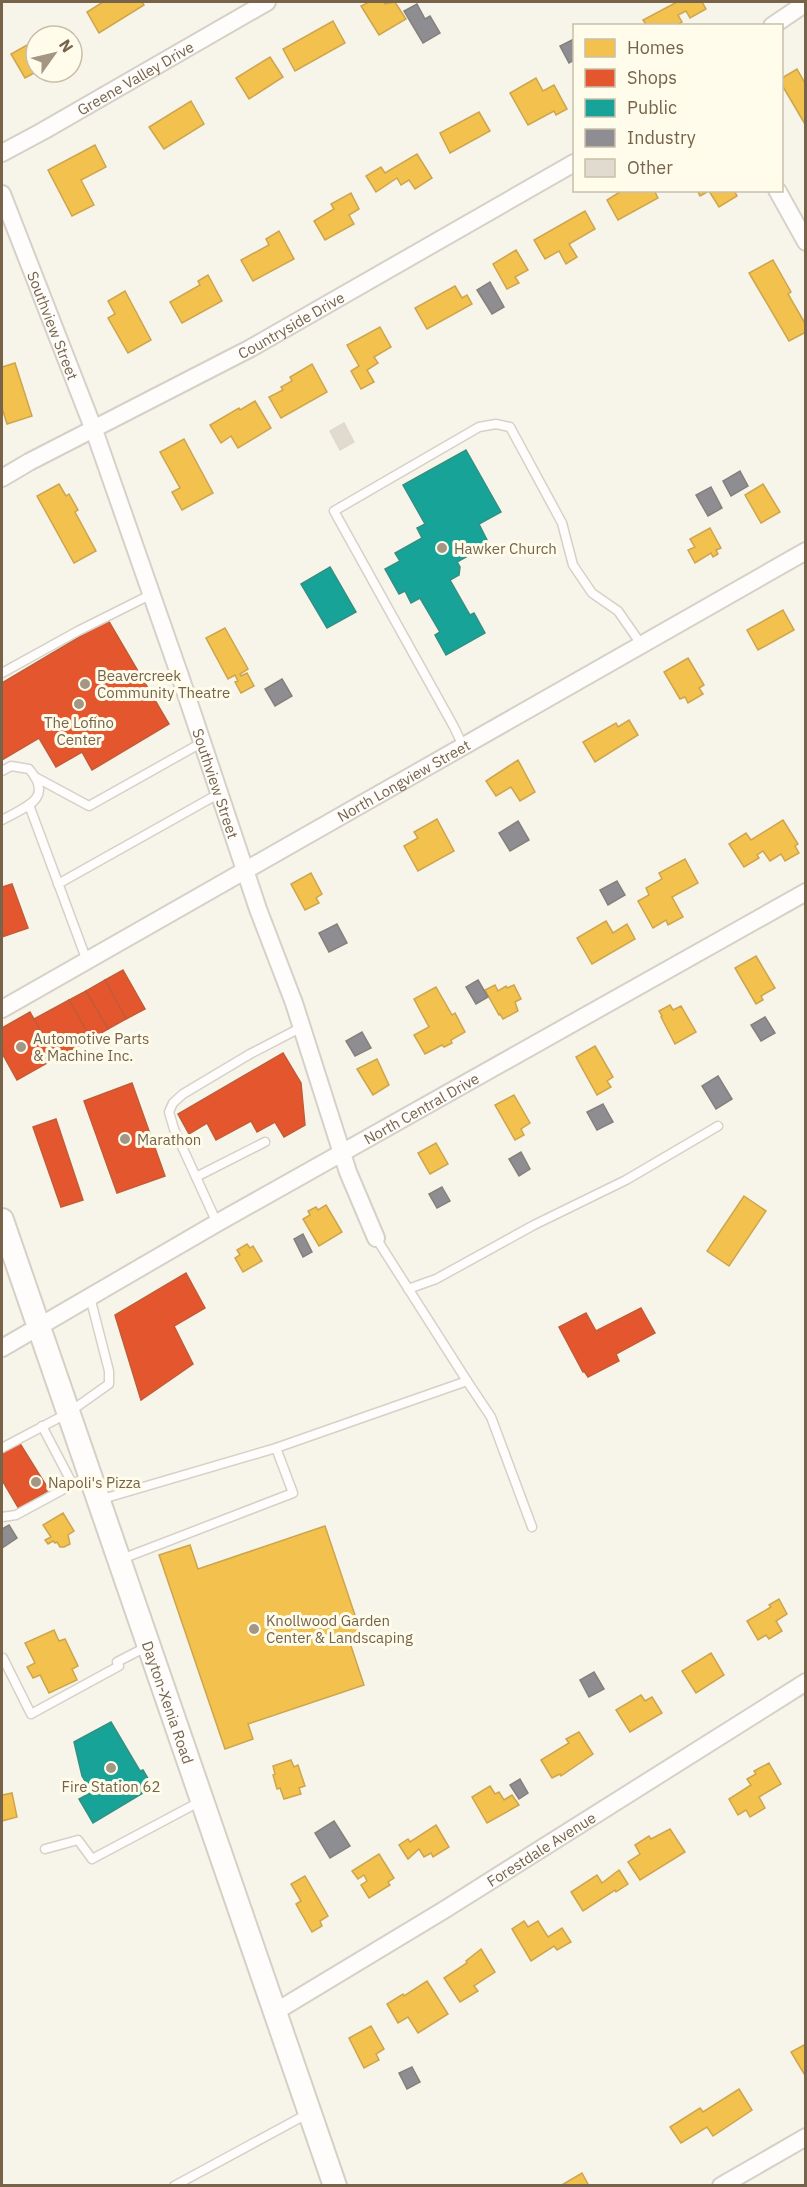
<svg xmlns="http://www.w3.org/2000/svg" width="807" height="2187" viewBox="0 0 807 2187" font-family="'IBM Plex Sans',sans-serif">
	<rect width="100%" height="100%" fill="#f7f4ea"/>
	<!-- homes -->
	<g fill="#f2c14e" stroke="#cda54d" stroke-width="1.5">
		<path d="M103,2H142L144,5L99,33L87,12Z"/>
		<path d="M369,2H384L385,4L395,2L406,19L379,35L361,6Z"/>
		<path d="M677,2H702L706,9L690,18L686,11L678,15L682,22L676,26H647L643,20Z"/>
		<path d="M333,21L345,43L295,71L283,49Z"/>
		<path d="M36,40V72L25,78L11,54Z"/>
		<path d="M270,57L283,77L249,99L236,78Z"/>
		<path d="M797,69L806,85V126L782,85V78Z"/>
		<path d="M536,78L543,91L554,85L567,109L556,115L554,111L528,125L510,93Z"/>
		<path d="M191,101L204,124L164,149L149,127Z"/>
		<path d="M479,112L490,131L450,153L440,133Z"/>
		<path d="M95,145L106,167L81,180L94,205L72,216L48,170Z"/>
		<path d="M417,154L432,178L415,189L409,180L401,185L397,178L376,192L366,176L381,167L385,173Z"/>
		<path d="M654,190L658,198L618,220L607,200L623,190Z"/>
		<path d="M697,190H734L737,196L719,207L709,191L700,196Z"/>
		<path d="M351,193L359,209L349,215L354,224L325,240L314,221L334,209L331,204Z"/>
		<path d="M585,211L595,229L569,244L577,257L566,264L559,251L545,259L534,240Z"/>
		<path d="M279,231L294,259L253,281L241,260L269,245L266,239Z"/>
		<path d="M516,250L528,270L515,277L519,283L507,289L493,264Z"/>
		<path d="M773,260L791,292L788,294L806,325V332L789,341L749,273Z"/>
		<path d="M208,275L222,301L182,323L170,302L200,285L198,281Z"/>
		<path d="M455,286L462,298L467,295L472,304L427,329L415,308Z"/>
		<path d="M125,291L151,340L128,353L108,318L115,314L108,301Z"/>
		<path d="M380,327L391,347L374,357L378,363L367,370L374,382L361,389L351,371L359,366L347,345Z"/>
		<path d="M15,363L32,416L7,424L2,408V367Z"/>
		<path d="M312,364L327,392L281,418L269,397L283,390L281,387L292,381L290,377Z"/>
		<path d="M255,401L271,428L238,448L231,436L221,443L210,425L239,408L240,410Z"/>
		<path d="M184,439L213,493L182,510L172,492L180,488L160,452Z"/>
		<path d="M59,484L66,496L69,494L78,510L75,512L96,551L74,563L37,496Z"/>
		<path d="M763,484L780,512L761,523L745,495Z"/>
		<path d="M710,528L721,548L716,550L718,554L713,557L711,553L695,563L688,550L695,547L690,539Z"/>
		<path d="M783,610L794,630L758,650L747,630Z"/>
		<path d="M225,628L248,669L240,674L241,676L247,673L254,686L241,693L235,682L238,681L235,675L228,679L206,638Z"/>
		<path d="M688,658L704,685L699,688L703,694L688,703L685,697L680,699L664,672Z"/>
		<path d="M629,720L638,735L595,762L583,742L616,723L618,727Z"/>
		<path d="M518,760L535,792L520,801L511,787L496,796L486,781Z"/>
		<path d="M437,819L454,851L418,871L404,846L418,838L414,832Z"/>
		<path d="M783,820L798,844L795,846L799,853L785,861L781,854L770,861L763,851L757,855L759,858L744,867L729,844L746,833L751,840Z"/>
		<path d="M685,859L698,883L672,897L683,917L668,925L666,920L653,928L638,901L649,895L646,888L662,879L659,873Z"/>
		<path d="M311,873L322,894L316,898L319,903L305,910L291,884Z"/>
		<path d="M606,921L613,933L627,924L635,939L592,964L577,938Z"/>
		<path d="M756,956L775,988L761,996L763,1000L756,1004L735,968Z"/>
		<path d="M495,985L498,991L506,986L507,988L514,985L521,999L515,1002L518,1011L503,1019L500,1014L499,1015L485,990Z"/>
		<path d="M436,987L452,1015L455,1013L465,1032L451,1040L452,1043L444,1047L442,1045L425,1054L414,1035L429,1027L414,999Z"/>
		<path d="M670,1005L673,1010L681,1006L696,1032L675,1044L661,1017L662,1016L659,1011Z"/>
		<path d="M595,1046L613,1077L607,1081L611,1087L597,1095L576,1057Z"/>
		<path d="M377,1059L389,1085L373,1095L357,1069Z"/>
		<path d="M514,1095L530,1123L521,1129L524,1135L515,1140L495,1105Z"/>
		<path d="M436,1143L448,1164L430,1174L418,1153Z"/>
		<path d="M744,1196L766,1211L729,1266L707,1251Z"/>
		<path d="M326,1205L342,1232L319,1246L303,1219L310,1215L308,1211L316,1207L318,1210Z"/>
		<path d="M247,1244L250,1248L253,1246L262,1261L243,1272L235,1258L240,1255L237,1250Z"/>
		<path d="M63,1513L74,1531L68,1535L70,1544L64,1547H60L57,1542L55,1543L53,1541L48,1544L45,1540L51,1537L43,1525Z"/>
		<path d="M325,1526L362,1636L349,1640L364,1685L248,1724L253,1739L225,1749L159,1555L190,1545L198,1569Z"/>
		<path d="M779,1599L787,1614L776,1621L782,1631L769,1639L766,1635L758,1640L747,1621L771,1607L769,1605Z"/>
		<path d="M54,1630L59,1641L65,1639L78,1666L72,1669L77,1680L49,1693L40,1675L33,1678L27,1667L35,1663L25,1643Z"/>
		<path d="M711,1653L724,1675L696,1693L682,1671Z"/>
		<path d="M641,1695L645,1701L652,1697L662,1713L630,1732L616,1710Z"/>
		<path d="M579,1732L593,1754L561,1776L560,1774L552,1778L541,1760L569,1743L566,1739Z"/>
		<path d="M291,1760L294,1767L298,1765L305,1786L299,1788L301,1794L284,1799L280,1788L277,1789L273,1775L275,1774L273,1766Z"/>
		<path d="M769,1763L781,1784L759,1797L765,1808L750,1817L746,1810L738,1815L729,1799L751,1785L747,1779L756,1774L754,1771Z"/>
		<path d="M490,1786L495,1794L499,1792L504,1800L512,1795L519,1805L487,1823L472,1797Z"/>
		<path d="M12,1793L17,1817L2,1821V1795Z"/>
		<path d="M436,1825L449,1847L433,1857L431,1853L424,1857L419,1849L408,1859L399,1845L408,1839L410,1842Z"/>
		<path d="M670,1829L685,1852L640,1880L628,1862L640,1854L635,1845L649,1836L651,1839Z"/>
		<path d="M379,1854L394,1878L388,1882L390,1885L369,1898L361,1885L367,1881L364,1875L358,1879L352,1871Z"/>
		<path d="M619,1870L628,1884L616,1892L615,1890L583,1911L571,1892L597,1875L602,1883Z"/>
		<path d="M305,1876L328,1916L320,1921L322,1926L312,1932L296,1904L301,1901L291,1884Z"/>
		<path d="M524,1921L528,1927L538,1921L548,1937L562,1928L571,1942L557,1950L554,1946L531,1961L512,1929Z"/>
		<path d="M481,1949L495,1972L474,1986L478,1991L460,2002L444,1978L467,1963L466,1961Z"/>
		<path d="M427,1981L448,2014L418,2033L408,2017L398,2023L387,2004L403,1994L404,1996Z"/>
		<path d="M371,2026L384,2049L376,2054L379,2060L364,2068L349,2038Z"/>
		<path d="M804,2045L806,2048V2077L791,2052Z"/>
		<path d="M739,2089L752,2110L713,2136L707,2127L681,2143L670,2127L700,2108L703,2112Z"/>
		<path d="M582,2173L589,2186H560Z"/>
	</g>
	<!-- shops -->
	<g fill="#e4572e" stroke="#c35b36" stroke-width="1.5">
		<path d="M108,620L169,724L92,770L82,752L56,767L39,738L2,760V683Z"/>
		<path d="M12,884L28,928L2,937V887Z"/>
		<path d="M123,970L145,1009L126,1019L105,980Z"/>
		<path d="M105,980L126,1019L108,1029L86,991Z"/>
		<path d="M86,991L108,1029L91,1039L69,1000Z"/>
		<path d="M69,1000L91,1039L56,1058L34,1019Z"/>
		<path d="M30,1012L56,1058L17,1080L2,1053V1028Z"/>
		<path d="M283,1053L301,1083L305,1125L284,1137L275,1122L257,1132L251,1121L216,1140L207,1123L189,1134L178,1114Z"/>
		<path d="M132,1083L165,1176L117,1193L84,1101Z"/>
		<path d="M56,1119L83,1200L61,1207L33,1127Z"/>
		<path d="M186,1273L205,1308L174,1326L193,1364L141,1400L115,1315Z"/>
		<path d="M641,1308L655,1333L616,1354L619,1361L588,1377L584,1371L583,1372L559,1327L586,1313L596,1331Z"/>
		<path d="M19,1442L49,1490L19,1509L2,1480V1453Z"/>
	</g>
	<!-- public -->
	<g fill="#17a398" stroke="#349081" stroke-width="1.5">
		<path d="M466,450L501,512L479,524L489,544L457,562L460,567L459,575L450,580L470,615L474,613L485,633L446,655L435,635L440,632L420,598L411,603L405,591L399,594L385,569L400,561L395,553L422,538L417,528L425,524L403,485Z"/>
		<path d="M330,567L356,612L327,628L301,584Z"/>
		<path d="M111,1722L140,1771L143,1770L153,1787L93,1823L79,1799L92,1792L82,1776L74,1742Z"/>
	</g>
	<!-- industry -->
	<g fill="#8d8d92" stroke="#86807c" stroke-width="1.5">
		<path d="M417,4L425,19L430,16L440,33L423,43L404,11Z"/>
		<path d="M574,39V60L569,63L560,46Z"/>
		<path d="M490,282L504,307L492,314L477,290Z"/>
		<path d="M740,471L748,486L731,496L723,481Z"/>
		<path d="M711,487L722,508L708,516L696,495Z"/>
		<path d="M282,679L292,696L275,706L265,689Z"/>
		<path d="M518,821L529,840L510,851L499,833Z"/>
		<path d="M617,881L625,895L608,905L600,890Z"/>
		<path d="M337,924L347,943L329,952L319,933Z"/>
		<path d="M478,980L488,997L476,1004L466,987Z"/>
		<path d="M765,1017L775,1033L761,1041L751,1025Z"/>
		<path d="M362,1032L371,1048L355,1056L346,1041Z"/>
		<path d="M718,1076L732,1099L716,1109L702,1086Z"/>
		<path d="M603,1104L613,1122L597,1130L587,1112Z"/>
		<path d="M521,1152L530,1169L519,1176L509,1159Z"/>
		<path d="M442,1187L450,1201L437,1208L429,1194Z"/>
		<path d="M303,1234L312,1252L303,1257L294,1239Z"/>
		<path d="M9,1525L17,1538L2,1548V1529Z"/>
		<path d="M594,1672L604,1689L589,1697L580,1680Z"/>
		<path d="M520,1779L528,1793L519,1799L510,1785Z"/>
		<path d="M334,1821L350,1846L330,1858L315,1833Z"/>
		<path d="M412,2067L420,2082L407,2089L399,2073Z"/>
	</g>
	<!-- building -->
	<path fill="#e1dbcf" stroke="#e0d9cc" stroke-width="1.5" d="M344,423L354,442L340,450L330,431Z"/>
	<g fill="none" stroke-linecap="round" stroke-linejoin="round">
		<defs>
			<g id="lane">
				<path d="M2,673L78,631L152,594"/>
				<path d="M463,746L454,727L334,511L479,427L496,424L510,427L562,523L573,565L592,593L618,611L641,644"/>
				<path d="M2,771L11,766L29,769C55,799 25,807 2,820"/>
				<path d="M37,778L89,806L203,742"/>
				<path d="M29,805L87,961"/>
				<path d="M58,884L220,793"/>
				<path d="M196,1177L265,1142"/>
				<path d="M217,1223L174,1129L169,1112L173,1103L183,1094L250,1054L302,1027"/>
				<path d="M408,1289L436,1279L534,1225L626,1180L718,1126"/>
				<path d="M467,1381L491,1417L532,1527"/>
				<path d="M42,1426L73,1485"/>
				<path d="M2,1448L68,1413L109,1384V1371L90,1297"/>
				<path d="M276,1448L467,1381L376,1238"/>
				<path d="M99,1500L276,1448L293,1493L119,1560"/>
				<path d="M2,1517L16,1515L90,1475"/>
				<path d="M3,1658L31,1714L119,1666L117,1662L148,1646"/>
				<path d="M45,1849L78,1840L92,1859L201,1801"/>
				<path d="M174,2186L309,2113"/>
			</g>
			<g id="street">
				<path d="M772,26L806,3"/>
				<path id="s1" d="M2,153L43,131L267,2"/>
				<path d="M777,190L806,242"/>
				<path id="s2" d="M2,194L94,430L180,676L258,909L294,1003L348,1172L376,1238"/>
				<path id="s3" d="M2,478L29,462L251,348L574,163"/>
				<path id="s4" d="M2,1009L806,551"/>
				<path id="s5" d="M2,1348L217,1223L806,892"/>
				<path id="s6" d="M275,2012L444,1910L806,1682"/>
				<path d="M721,2186L806,2137"/>
			</g>
			<g id="secondary">
				<path id="s7" d="M2,1220L335,2186"/>
			</g>
		</defs>
		<!-- lane casing -->
		<use href="#lane" stroke="#d6d1c8" stroke-width="11"/>
		<!-- street casing -->
		<use href="#street" stroke="#d6d1c8" stroke-width="20"/>
		<!-- secondary casing -->
		<use href="#secondary" stroke="#d5d0c5" stroke-width="26"/>
		<!-- lane -->
		<use href="#lane" stroke="#fefdfc" stroke-width="8"/>
		<!-- street -->
		<use href="#street" stroke="#fefdfc" stroke-width="16"/>
		<!-- secondary -->
		<use href="#secondary" stroke="#fefdfc" stroke-width="22"/>
	</g>
	<!-- markers -->
	<g fill="#a39682" stroke="#fffceb" stroke-width="2">
		<circle cx="442" cy="548" r="6"/>
		<circle cx="85" cy="684" r="6"/>
		<circle cx="79" cy="704" r="6"/>
		<circle cx="21" cy="1047" r="6"/>
		<circle cx="125" cy="1139" r="6"/>
		<circle cx="36" cy="1482" r="6"/>
		<circle cx="254" cy="1629" r="6"/>
		<circle cx="111" cy="1768" r="6"/>
	</g>
	<g text-anchor="middle" dominant-baseline="central" stroke-width="6" stroke-linejoin="round" paint-order="stroke">
		<!-- street labels -->
		<g font-size="15" fill="#76634a" stroke="#fffceb">
			<text stroke="none"><textPath href="#s1" startOffset="153">Greene Valley Drive</textPath></text>
			<text stroke="none"><textPath href="#s3" startOffset="327">Countryside Drive</textPath></text>
			<text stroke="none"><textPath href="#s2" startOffset="141">Southview Street</textPath></text>
			<text stroke="none"><textPath href="#s4" startOffset="462">North Longview Street</textPath></text>
			<text stroke="none"><textPath href="#s2" startOffset="627">Southview Street</textPath></text>
			<text stroke="none"><textPath href="#s5" startOffset="483">North Central Drive</textPath></text>
			<text stroke="none"><textPath href="#s7" startOffset="510">Dayton-Xenia Road</textPath></text>
			<text stroke="none"><textPath href="#s6" startOffset="312">Forestdale Avenue</textPath></text>
		</g>
		<!-- poi labels -->
		<g font-size="15" fill="#76634a" stroke="#fffceb" text-anchor="start">
			<text x="454" y="548">Hawker Church</text>
			<text x="97" y="675">Beavercreek<tspan x="97" dy="17">Community Theatre</tspan></text>
			<text x="79" y="722" text-anchor="middle">The Lofino<tspan x="79" dy="17">Center</tspan></text>
			<text x="33" y="1038">Automotive Parts<tspan x="33" dy="17">&amp; Machine Inc.</tspan></text>
			<text x="137" y="1139">Marathon</text>
			<text x="48" y="1482">Napoli's Pizza</text>
			<text x="266" y="1620">Knollwood Garden<tspan x="266" dy="17">Center &amp; Landscaping</tspan></text>
			<text x="111" y="1786" text-anchor="middle">Fire Station 62</text>
		</g>
	</g>
	<!-- border -->
	<rect width="807" height="2187" fill="none" stroke="#76634a" stroke-width="6"/>
	<!-- legend -->
	<rect x="573" y="24" width="210" height="168" fill="#fffceb" stroke="#c8bfab" stroke-width="1.5"/>
	<rect x="585" y="39" width="30" height="18" fill="#f2c14e" stroke="#c8bfab" stroke-width="1.5"/>
	<text x="627" y="54" font-size="18" fill="#76634a">Homes</text>
	<rect x="585" y="69" width="30" height="18" fill="#e4572e" stroke="#c8bfab" stroke-width="1.5"/>
	<text x="627" y="84" font-size="18" fill="#76634a">Shops</text>
	<rect x="585" y="99" width="30" height="18" fill="#17a398" stroke="#c8bfab" stroke-width="1.5"/>
	<text x="627" y="114" font-size="18" fill="#76634a">Public</text>
	<rect x="585" y="129" width="30" height="18" fill="#8d8d92" stroke="#c8bfab" stroke-width="1.5"/>
	<text x="627" y="144" font-size="18" fill="#76634a">Industry</text>
	<rect x="585" y="159" width="30" height="18" fill="#e1dbcf" stroke="#c8bfab" stroke-width="1.5"/>
	<text x="627" y="174" font-size="18" fill="#76634a">Other</text>
	<!-- north arrow -->
	<g transform="translate(54 54) rotate(56)"><circle r="28" fill="#fffceb" stroke="#c8bfab" stroke-width="1.5"/>
	<path d="M0-4.5L10 22L0 15L-10 22Z" fill="#a39682"/>
	<text y="-9" font-size="16" font-weight="bold" text-anchor="middle" fill="#76634a">N</text>
	</g>
</svg>
